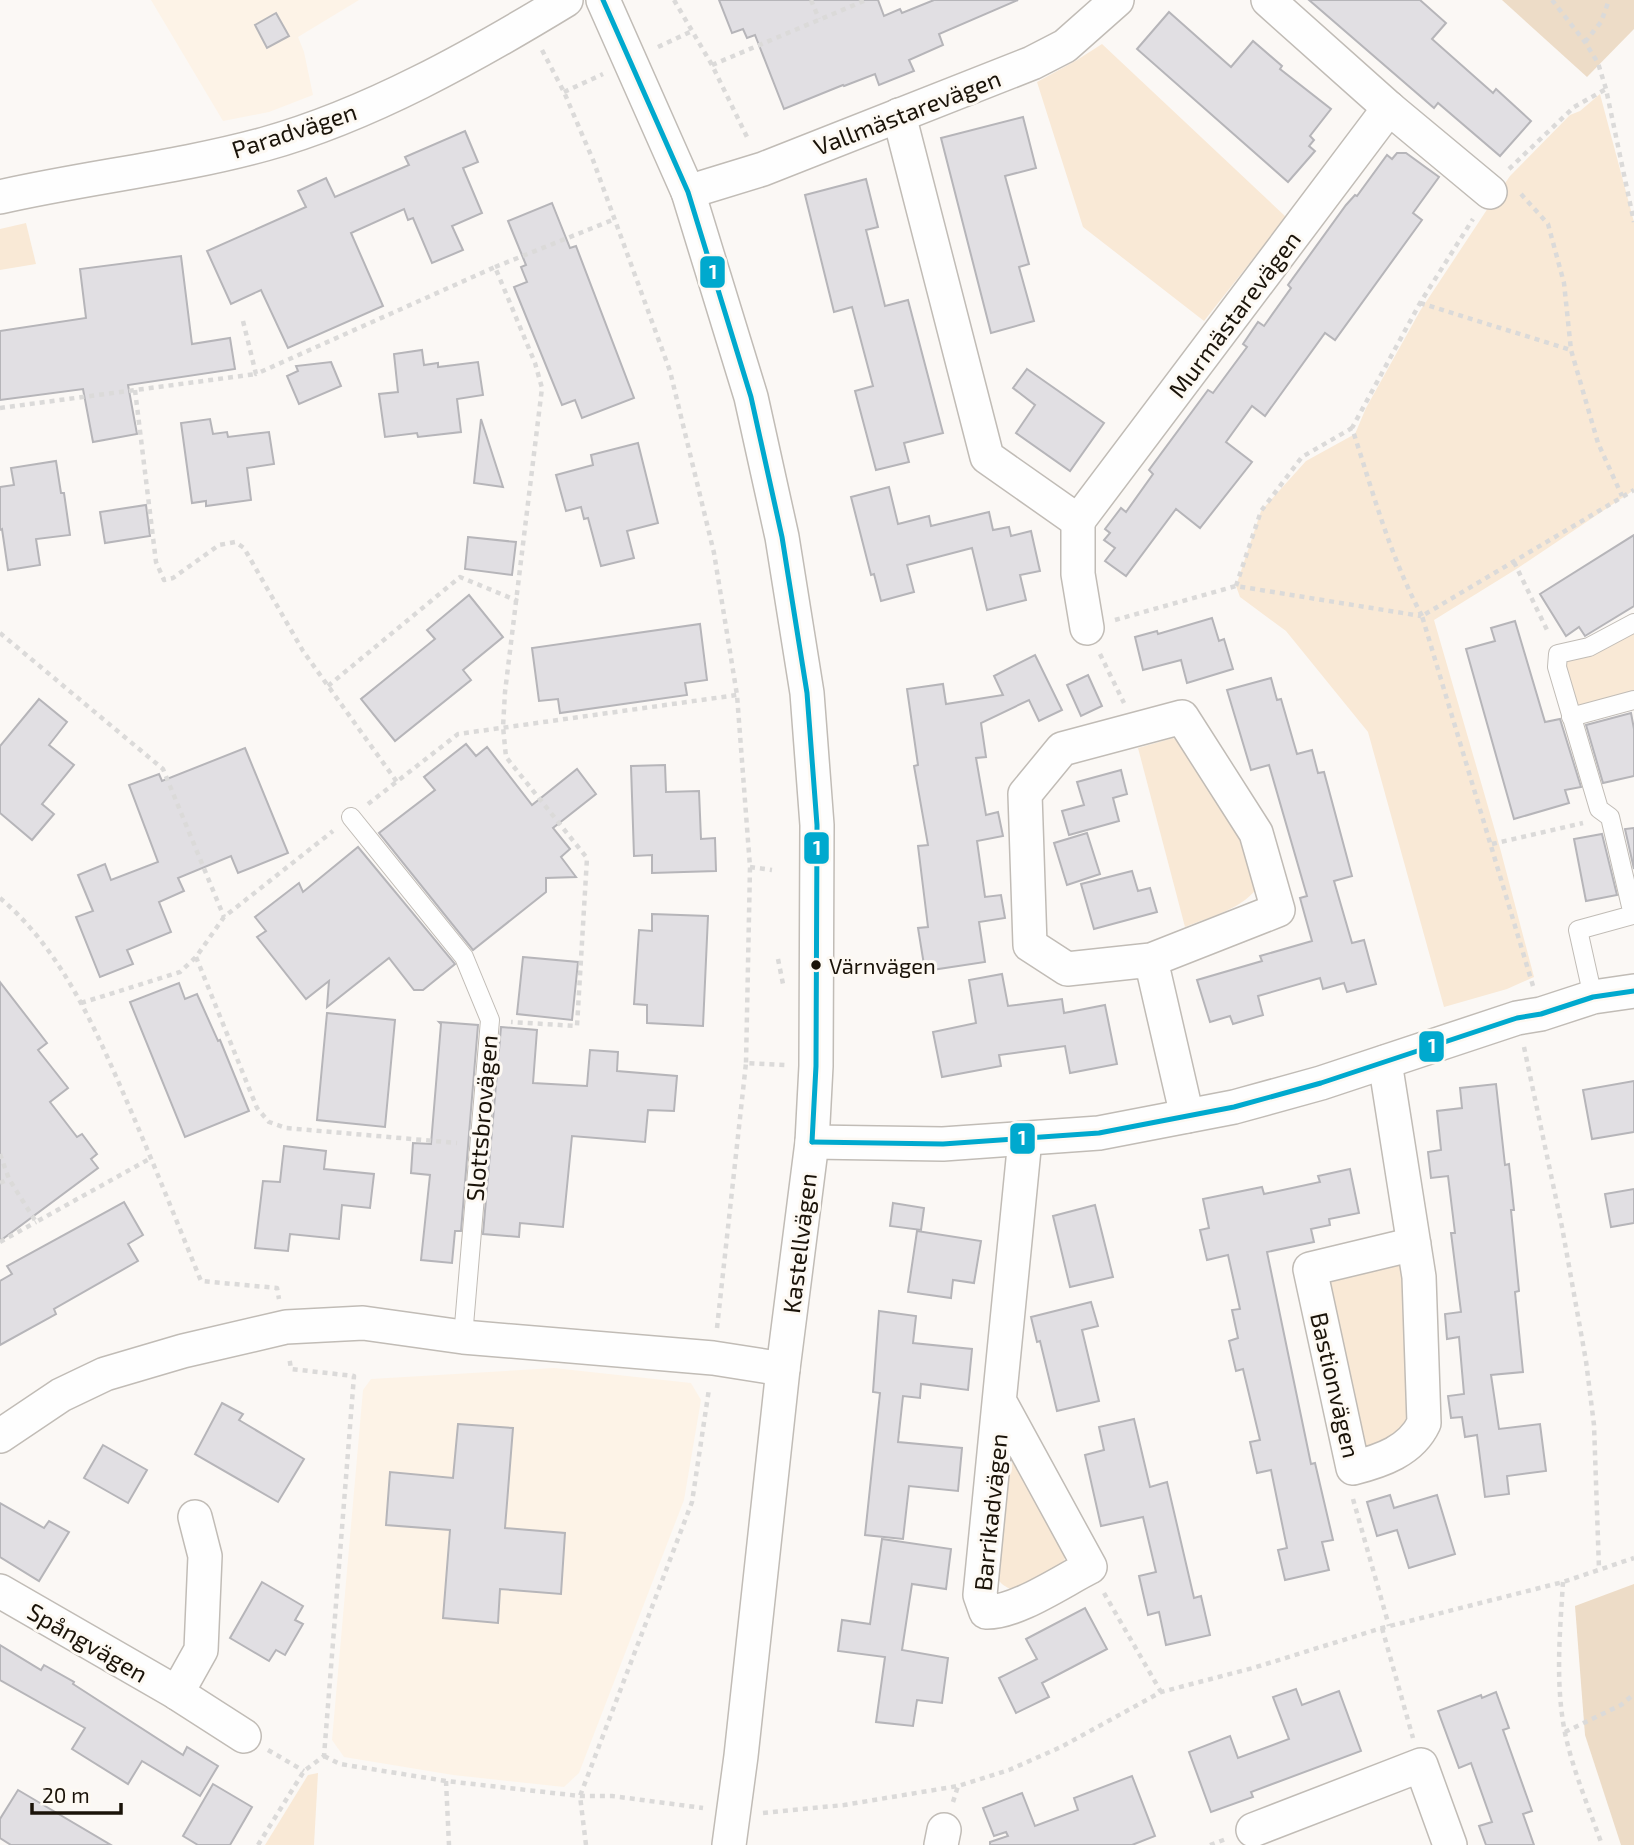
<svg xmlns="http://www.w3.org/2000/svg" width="1634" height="1845" viewBox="0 0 1634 1845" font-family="'Exo 2',sans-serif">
	<rect width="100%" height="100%" fill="#fbf8f5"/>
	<!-- built -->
	<g fill="#fdf3e7">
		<path d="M151,0H359L298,37L304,52L313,95L269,112L223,121Z"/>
		<path d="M554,1368L691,1383L701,1400L684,1500L579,1773L564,1787L453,1775L344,1757L332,1740L363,1390L371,1379Z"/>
	</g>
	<!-- green -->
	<g fill="#f9e9d6">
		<path d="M1102,44L1286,217L1204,321L1083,227L1037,82L1077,60Z"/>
		<path d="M1600,94L1634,222V490L1518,568L1434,620L1500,848L1534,977L1507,989L1444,1007L1368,732L1286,631L1240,597L1236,586L1261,511L1306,461L1355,434L1366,408L1420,311L1492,202L1510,176L1570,115L1580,111Z"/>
		<path d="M26,223L36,264L0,270V229Z"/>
		<path d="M1634,629V698L1575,714L1562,670L1571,656Z"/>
		<path d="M1173,738L1187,747L1248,848L1260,884C1244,909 1212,916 1185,927L1138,748Z"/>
		<path d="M1390,1262L1400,1266L1407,1276L1408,1430L1368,1448L1357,1438L1325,1285L1337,1273Z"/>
		<path d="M1013,1461L1066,1549L1064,1563L1043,1579L1012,1590C1007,1587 1001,1585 999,1580C994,1567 1007,1487 1009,1468Z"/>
		<path d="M318,1773L314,1845H265L308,1775Z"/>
	</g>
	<!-- forest -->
	<g fill="#eddcc7">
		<path d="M1502,0H1634V29L1587,77Z"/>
		<path d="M1634,1584V1845H1621L1585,1735L1575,1606Z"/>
	</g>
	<!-- building -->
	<g fill="#e1dfe3" stroke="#b6b5b9" stroke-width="2">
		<path d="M719,0H878L884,16L900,9L902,13L934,0H1018L939,34L943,45L909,60L914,71L879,85L875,74L844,86L843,85L784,109L755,35L747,38L743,29L732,33Z"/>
		<path d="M1309,0H1420L1446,23L1432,39L1493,93L1496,89L1531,121L1500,156L1438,103L1434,108Z"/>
		<path d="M1169,12L1231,67L1253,41L1282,66L1280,69L1331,109L1310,136L1314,140L1309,146L1315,151L1288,182L1137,49Z"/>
		<path d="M276,13L289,36L267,48L255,25Z"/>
		<path d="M1023,117L1036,168L1005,176L1029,264L1019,267L1034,321L991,333L941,138Z"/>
		<path d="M465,131L478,162L463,168L482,213L452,226L463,250L432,263L413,218L408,220L404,209L351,233L383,306L288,348L261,290L231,304L207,251L306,207L298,191L326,178L335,197L409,165L405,157Z"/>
		<path d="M1397,153H1406L1439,177L1413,213L1422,220L1335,340L1325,333L1265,416L1252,406L1226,442L1252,462L1200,528L1176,509L1126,576L1105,561L1115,548L1104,540L1110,533L1105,529L1121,508L1126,512L1153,474L1149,470L1208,390L1213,393L1247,347L1243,344L1258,322L1264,326L1291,288L1288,285L1346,205L1355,195L1357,196L1387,155L1392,159Z"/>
		<path d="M866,179L878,227L866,230L885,306L908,300L943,433L904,443L909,462L876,470L855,391L873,386L852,307L834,312L805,195Z"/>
		<path d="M552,203L570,248L576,246L634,398L582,418L575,400L562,405L514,287L527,282L521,267L526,265L508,221Z"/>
		<path d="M181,256L192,344L230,338L235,369L128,385L137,434L93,442L83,389L0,400V331L86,318L80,269Z"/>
		<path d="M422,350L424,365L438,363V367L478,362L483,395L457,399L461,432L418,437L417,433L385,437L379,394L398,392L394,354Z"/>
		<path d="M331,362L341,386L299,404L287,376L298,371L296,366Z"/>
		<path d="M1027,369L1104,423L1070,471L1016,433L1035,405L1013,388Z"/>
		<path d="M210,419L213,434L227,432L228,437L269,432L274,464L247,468L251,500L206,506V501L192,503L181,423Z"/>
		<path d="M481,419L503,487L474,483Z"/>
		<path d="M638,443L658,523L627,531L634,558L601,566L588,518L584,519L581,507L566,511L556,475L593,465L591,455Z"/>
		<path d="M56,461L61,493H64L70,535L36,539L40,565L8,570L2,529L0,530V487L14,485L11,468Z"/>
		<path d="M889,487L898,524L929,516L931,526L989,512L993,530L1009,527L1011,536L1031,531L1040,571L1020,575L1026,600L987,610L972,548L907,565L914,592L881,601L874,574L871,575L851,497Z"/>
		<path d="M146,505L150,536L105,543L100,512Z"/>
		<path d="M1634,535V606L1585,636L1579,627L1566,636L1540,594Z"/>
		<path d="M468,537L516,542L512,575L465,569Z"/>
		<path d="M469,595L503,637L463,670L471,680L395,741L361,699L435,639L427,630Z"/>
		<path d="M1212,618L1219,641L1224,639L1233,669L1187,683L1181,660L1143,670L1135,637L1157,631L1158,634Z"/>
		<path d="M1515,621L1545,722L1560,719L1581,787L1565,790L1569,803L1514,819L1466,649L1495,641L1491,628Z"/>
		<path d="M700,624L707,680L685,683L687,695L560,713L558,699L539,701L532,648Z"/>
		<path d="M1035,655L1062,710L1039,721L1029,700L981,723L986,757L976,758L986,815L998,812L1003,836L977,841L985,897L1001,895L1005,918L979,922L985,962L925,971L918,928L928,927L918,846L928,845L914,766L918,765L907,689L943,684L946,704L1003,695L994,676Z"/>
		<path d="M1088,675L1102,706L1081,716L1067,685Z"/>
		<path d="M1271,678L1277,700L1281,699L1297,754L1312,750L1318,773L1324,772L1352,876L1334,881L1352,943L1364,940L1376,984L1347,992L1344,983L1323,989L1320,978L1258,996L1263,1015L1233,1024L1230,1016L1210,1022L1197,980L1262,961L1260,956L1312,941L1300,898L1307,896L1269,765L1251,770L1227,690Z"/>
		<path d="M39,699L67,722L49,745L74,765L42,804L54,814L32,840L0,813V746Z"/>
		<path d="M1631,713L1634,729V776L1603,783L1586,725Z"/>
		<path d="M466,744L476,756L487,747L532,805L577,769L596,794L553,828L570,849L561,857L576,877L546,878V892L473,950L379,833L435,790L424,777Z"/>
		<path d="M245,748L288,853L238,873L231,856L178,878L184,891L159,902L171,932L127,950L133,964L100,977L76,917L93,911L78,875L105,864L111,880L158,862L129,785L159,774L162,781Z"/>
		<path d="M665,765L666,792L699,791L701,839L715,838L716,871L652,873V855L634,856L631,766Z"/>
		<path d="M1121,770L1127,794L1113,798L1119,821L1069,835L1062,811L1084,805L1077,782Z"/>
		<path d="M1634,828V869L1625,829Z"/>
		<path d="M1087,833L1100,874L1067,885L1054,843Z"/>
		<path d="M1602,834L1617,895L1586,901L1574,839Z"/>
		<path d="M358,847L455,964L423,990H414L389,958L327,1007L329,981L306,999L257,937L266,931L255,917L299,883L303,892Z"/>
		<path d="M1132,871L1138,891L1150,888L1157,912L1094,929L1081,884Z"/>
		<path d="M652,914L708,916L703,1026L647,1023V1005L634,1004L639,930L652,931Z"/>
		<path d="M523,957L578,962L572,1020L517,1014Z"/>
		<path d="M1002,974L1008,1006L1062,999L1064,1013L1105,1005L1117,1064L1070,1073L1065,1046L999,1055L1001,1066L942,1077L933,1032L976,1023L969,980Z"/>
		<path d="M0,982L47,1043L38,1050L68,1088L50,1102L77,1137L82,1134L97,1154L91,1159L98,1168L0,1241Z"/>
		<path d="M179,983L185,999L197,994L218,1041L220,1040L249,1111L185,1137L130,1002Z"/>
		<path d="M327,1013L395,1020L385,1127L317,1120Z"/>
		<path d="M439,1022L478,1025L461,1231H455L452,1263L421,1260L430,1175L411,1173L413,1143L431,1144L441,1024Z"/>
		<path d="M501,1027L537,1030L533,1083L587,1086L590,1050L618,1052L617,1071L677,1076L674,1111L648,1110L645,1142L572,1136L563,1227L520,1223L519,1237L483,1234Z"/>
		<path d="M1634,1081V1132L1592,1139L1583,1090Z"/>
		<path d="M1496,1084L1505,1165L1509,1164L1514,1210H1511L1519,1291L1515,1292L1523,1372L1491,1375L1499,1429L1540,1424L1546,1471L1507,1476L1509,1494L1485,1497L1477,1435L1465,1437L1462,1417L1451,1418L1448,1396L1464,1394L1459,1337L1447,1339L1445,1314L1461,1312L1451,1233H1455L1448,1176L1431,1178L1428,1152L1441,1150L1437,1111L1462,1108L1460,1088Z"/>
		<path d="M284,1146L326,1151L324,1169L374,1174L370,1208L342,1205L339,1239L290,1234L288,1251L255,1248L263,1181L280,1182Z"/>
		<path d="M1350,1169L1359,1213L1329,1219L1330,1225L1311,1229L1314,1242L1267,1252L1311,1464L1315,1463L1333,1540L1322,1542L1329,1570L1285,1580L1278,1550L1287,1548L1271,1470L1257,1473L1250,1442L1260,1440L1243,1369L1236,1371L1229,1341L1238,1338L1232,1310L1240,1309L1228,1255L1207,1260L1200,1230L1209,1228L1203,1199L1262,1187L1264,1194L1320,1182L1318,1176Z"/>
		<path d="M1634,1189V1223L1611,1227L1605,1194Z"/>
		<path d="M124,1202L143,1235L128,1244L138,1261L54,1309L56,1314L0,1345V1281L12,1274L7,1266Z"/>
		<path d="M893,1203L924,1208L921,1230L890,1226Z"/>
		<path d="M1095,1205L1113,1277L1070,1287L1053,1216Z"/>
		<path d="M917,1231L981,1241L974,1283L953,1280L951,1298L908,1292Z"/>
		<path d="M1091,1302L1098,1326L1082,1330L1099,1401L1057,1411L1040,1341L1037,1342L1031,1317Z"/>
		<path d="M879,1311L916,1316L913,1343L972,1349L968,1390L921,1384L920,1398L903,1396L898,1442L962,1448L958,1491L909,1486L903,1539L865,1535L880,1393L873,1392Z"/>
		<path d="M222,1403L243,1414L239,1420L304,1459L278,1502L195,1454Z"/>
		<path d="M1134,1419L1150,1487L1167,1482L1194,1598L1201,1596L1210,1635L1166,1645L1159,1612L1148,1615L1139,1576L1156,1572L1143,1517L1101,1526L1085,1455L1104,1450L1099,1427Z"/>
		<path d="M458,1424L513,1428L505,1528L565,1533L561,1594L500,1589L498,1623L443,1618L450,1530L386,1525L390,1472L453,1478Z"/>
		<path d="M103,1445L147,1470L128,1503L84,1478Z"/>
		<path d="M1390,1495L1394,1508L1437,1495L1455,1554L1409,1568L1397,1530L1377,1536L1367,1502Z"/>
		<path d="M0,1503L44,1528L49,1521L69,1532L39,1581L0,1557Z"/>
		<path d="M882,1539L951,1549L946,1589L912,1584L902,1650L948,1658L942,1703L917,1700L913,1726L876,1722L885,1657L838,1651L842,1620L870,1624Z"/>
		<path d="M262,1582L303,1606L295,1620L303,1624L285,1655L276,1650L269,1661L230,1638Z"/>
		<path d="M1085,1608L1107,1649L1042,1683L1049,1697L1016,1713L999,1678L1037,1659L1026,1639Z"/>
		<path d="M0,1645L41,1670L44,1665L74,1682L73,1684L183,1755L187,1747L218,1766L200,1796L142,1761L128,1784L72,1749L85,1728L0,1680Z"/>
		<path d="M1296,1689L1302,1705L1339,1691L1361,1751L1251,1792L1253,1797L1211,1812L1189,1752L1230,1736L1238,1758L1289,1739L1273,1697Z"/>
		<path d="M1496,1692L1509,1728L1503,1730L1532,1811L1523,1814L1534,1845H1486L1479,1826L1492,1822L1471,1763L1459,1768L1438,1711L1481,1695L1482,1698Z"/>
		<path d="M1132,1776L1155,1836L1132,1845H990V1842L1008,1836L1006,1832L994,1836L983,1808L1022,1793L1035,1826L1078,1810L1074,1798Z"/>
		<path d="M213,1784L252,1807L230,1845H198L183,1836Z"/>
		<path d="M18,1790L111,1845H11L0,1838V1819Z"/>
	</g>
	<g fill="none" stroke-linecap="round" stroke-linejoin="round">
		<defs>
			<g id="lane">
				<path d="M1571,717L1634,700"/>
				<path d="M351,817L464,957L490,1020L463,1337"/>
				<path d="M1593,997L1578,930L1633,915L1610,817L1599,809L1557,667L1558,654L1589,647L1634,623"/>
			</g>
			<g id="street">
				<path d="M603,0L688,192L751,397L782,537L807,693L817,825L816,1066L812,1142L783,1369L741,1756L729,1845"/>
				<path d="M1268,0L1389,108L1490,192"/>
				<path d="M899,115L987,457L1078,521L1389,108"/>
				<path d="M688,192L763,169L1032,63L1065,46L1117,0"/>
				<path d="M0,197C88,177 178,168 265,144C369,115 474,56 566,0"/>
				<path d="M1078,521V574L1087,628"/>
				<path d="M1151,960L1278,910L1256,833L1182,717L1062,749L1025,794L1030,945L1067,969L1151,960L1187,1116"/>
				<path d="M1385,1062L1419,1277L1424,1423C1411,1451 1381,1461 1353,1468L1310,1269L1414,1244"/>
				<path d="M812,1142L943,1144L1099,1133L1234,1107L1321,1083L1517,1018L1541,1014L1593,997L1634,991"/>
				<path d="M1001,1404L1090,1567C1062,1581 1016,1613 986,1612L980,1595L1025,1139"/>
				<path d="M0,1436L61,1395L105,1374L183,1351L286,1327L363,1323L463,1337L713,1358L783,1369"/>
				<path d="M0,1591L177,1693L244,1736"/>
				<path d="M177,1693L201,1650L205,1556L195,1517"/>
				<path d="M1253,1830L1421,1765L1450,1845"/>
				<path d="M941,1845L944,1830"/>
			</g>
		</defs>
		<!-- lane casing -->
		<use href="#lane" stroke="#c1bcb6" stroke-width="20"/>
		<!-- street casing -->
		<use href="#street" stroke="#c1bcb6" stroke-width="36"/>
		<!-- path -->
		<g stroke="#dbdad9" stroke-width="4.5" stroke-dasharray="5 5" stroke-linecap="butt">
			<path d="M674,0L712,65L749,141"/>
			<path d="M811,0L819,19"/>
			<path d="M1552,0L1585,42L1598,63L1606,89L1634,222"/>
			<path d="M1585,42L1601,22L1609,0"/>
			<path d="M658,47L692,31"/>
			<path d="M542,50L564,92L593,160L670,371L714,553L737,695L750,867L746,1063"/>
			<path d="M712,65L866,0"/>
			<path d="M564,92L603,74"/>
			<path d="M1509,169L1574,107L1606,89"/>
			<path d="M1521,194L1548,224L1564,283L1571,350L1598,443L1622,496"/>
			<path d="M495,267L615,219"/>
			<path d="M1420,303L1571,350"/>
			<path d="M243,321L256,374L495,267L535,363L542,388L505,692L503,727L506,757L587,858L577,1026L511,1022"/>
			<path d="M135,390L156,562L164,580L173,578L219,545L235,542L244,548L303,651L397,782"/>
			<path d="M0,408L256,374"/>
			<path d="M1514,562L1549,634"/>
			<path d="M1236,586L1261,511L1302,457L1352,428"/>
			<path d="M1422,616C1389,554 1374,495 1352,428L1420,303L1473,219"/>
			<path d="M1115,620L1236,586L1421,616"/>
			<path d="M0,633L163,769L224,917"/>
			<path d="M1100,654L1124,703"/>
			<path d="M328,686L460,577L518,601"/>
			<path d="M368,804L458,734L737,695"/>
			<path d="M1492,844L1583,823"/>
			<path d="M750,867L772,870"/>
			<path d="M0,898C62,950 96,1030 128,1104C153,1162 177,1222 201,1281L277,1288L279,1299"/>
			<path d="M196,957L257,1108L269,1122L286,1128L457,1143"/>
			<path d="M778,959L783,984"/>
			<path d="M1533,986L1422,616L1634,490"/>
			<path d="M81,1003L180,972L196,957L224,917L333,831"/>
			<path d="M1524,1047L1562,1227L1586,1361L1594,1425L1599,1569"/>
			<path d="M0,1154L9,1179L36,1222L151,1158"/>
			<path d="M0,1183L9,1179"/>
			<path d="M0,1242L36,1222"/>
			<path d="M717,1328L746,1063L786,1065"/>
			<path d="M1353,1499L1389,1626"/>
			<path d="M1563,1582C1560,1632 1555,1683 1565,1733C1573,1771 1589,1808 1602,1845"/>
			<path d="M1104,1593L1161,1692"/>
			<path d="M1382,1628L1413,1738"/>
			<path d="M1565,1732L1621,1705L1634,1694"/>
			<path d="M268,1750L304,1771"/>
			<path d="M324,1756L340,1764L446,1781L580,1796H612L703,1808"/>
			<path d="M446,1781L449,1845"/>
			<path d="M953,1802L958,1786"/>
			<path d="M763,1813L844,1805L958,1786L1009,1770L1061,1747L1161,1692L1253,1668L1382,1628L1563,1582L1634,1558"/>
			<path d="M258,1845L304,1771L324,1756L354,1376L291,1369L289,1356"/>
			<path d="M586,1845L580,1796L692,1502L709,1389"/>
			<path d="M1210,1845L1226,1839"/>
		</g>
		<!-- lane -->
		<use href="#lane" stroke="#fefefe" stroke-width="18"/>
		<!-- street -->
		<use href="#street" stroke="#fefefe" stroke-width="33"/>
		<defs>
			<g id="bus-1">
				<path d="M603,0L688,192L751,397L782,537L807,693L817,825L816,1066L812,1142"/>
				<path d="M812,1142L943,1144L1099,1133L1234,1107L1321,1083L1517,1018L1541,1014L1593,997L1634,991"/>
			</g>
		</defs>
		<!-- bus-1 casing -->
		<use href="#bus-1" stroke="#fdf9f3" stroke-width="10"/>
		<!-- bus-1 -->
		<use href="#bus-1" stroke="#00a9ce" stroke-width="5"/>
	</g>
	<!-- markers -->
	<circle fill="#1a1309" stroke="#fdf9f3" stroke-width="2.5" cx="816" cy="965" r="6"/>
	<g text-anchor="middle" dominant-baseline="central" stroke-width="6" stroke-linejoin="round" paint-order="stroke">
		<!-- bus labels -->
		<g font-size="22" fill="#1a1309" stroke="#fdf9f3" text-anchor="start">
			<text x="829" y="965">Värnvägen</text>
		</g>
		<!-- street labels -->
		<g font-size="24" fill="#1a1309" stroke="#fdf9f3">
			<text transform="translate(907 112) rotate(-21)">Vallmästarevägen</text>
			<text transform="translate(294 130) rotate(-18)">Paradvägen</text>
			<text transform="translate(1234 314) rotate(-53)">Murmästarevägen</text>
			<text transform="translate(481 1118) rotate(-85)">Slottsbrovägen</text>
			<text transform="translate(799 1243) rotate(-83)">Kastellvägen</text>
			<text transform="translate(1336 1385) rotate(77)">Bastionvägen</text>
			<text transform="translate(990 1512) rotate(-84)">Barrikadvägen</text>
			<text transform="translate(88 1642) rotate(30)">Spångvägen</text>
		</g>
	</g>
	<g stroke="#fdf9f3" stroke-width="2.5">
		<rect x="699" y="255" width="27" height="34" rx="7" fill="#00a9ce"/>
		<rect x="803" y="831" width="27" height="34" rx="7" fill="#00a9ce"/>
		<rect x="1418" y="1030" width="27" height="33" rx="7" fill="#00a9ce"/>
		<rect x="1009" y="1122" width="27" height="33" rx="7" fill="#00a9ce"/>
	</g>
	<g font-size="19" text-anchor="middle" font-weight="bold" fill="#fff">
		<text x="713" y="279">1</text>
		<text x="817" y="855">1</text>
		<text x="1432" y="1053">1</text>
		<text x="1022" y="1145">1</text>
	</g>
	<!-- scale -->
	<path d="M32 1803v10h89v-10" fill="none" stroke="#1a1309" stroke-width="3.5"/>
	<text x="42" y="1803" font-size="21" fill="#1a1309" stroke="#fdf9f3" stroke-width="5" paint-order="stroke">20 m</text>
</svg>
